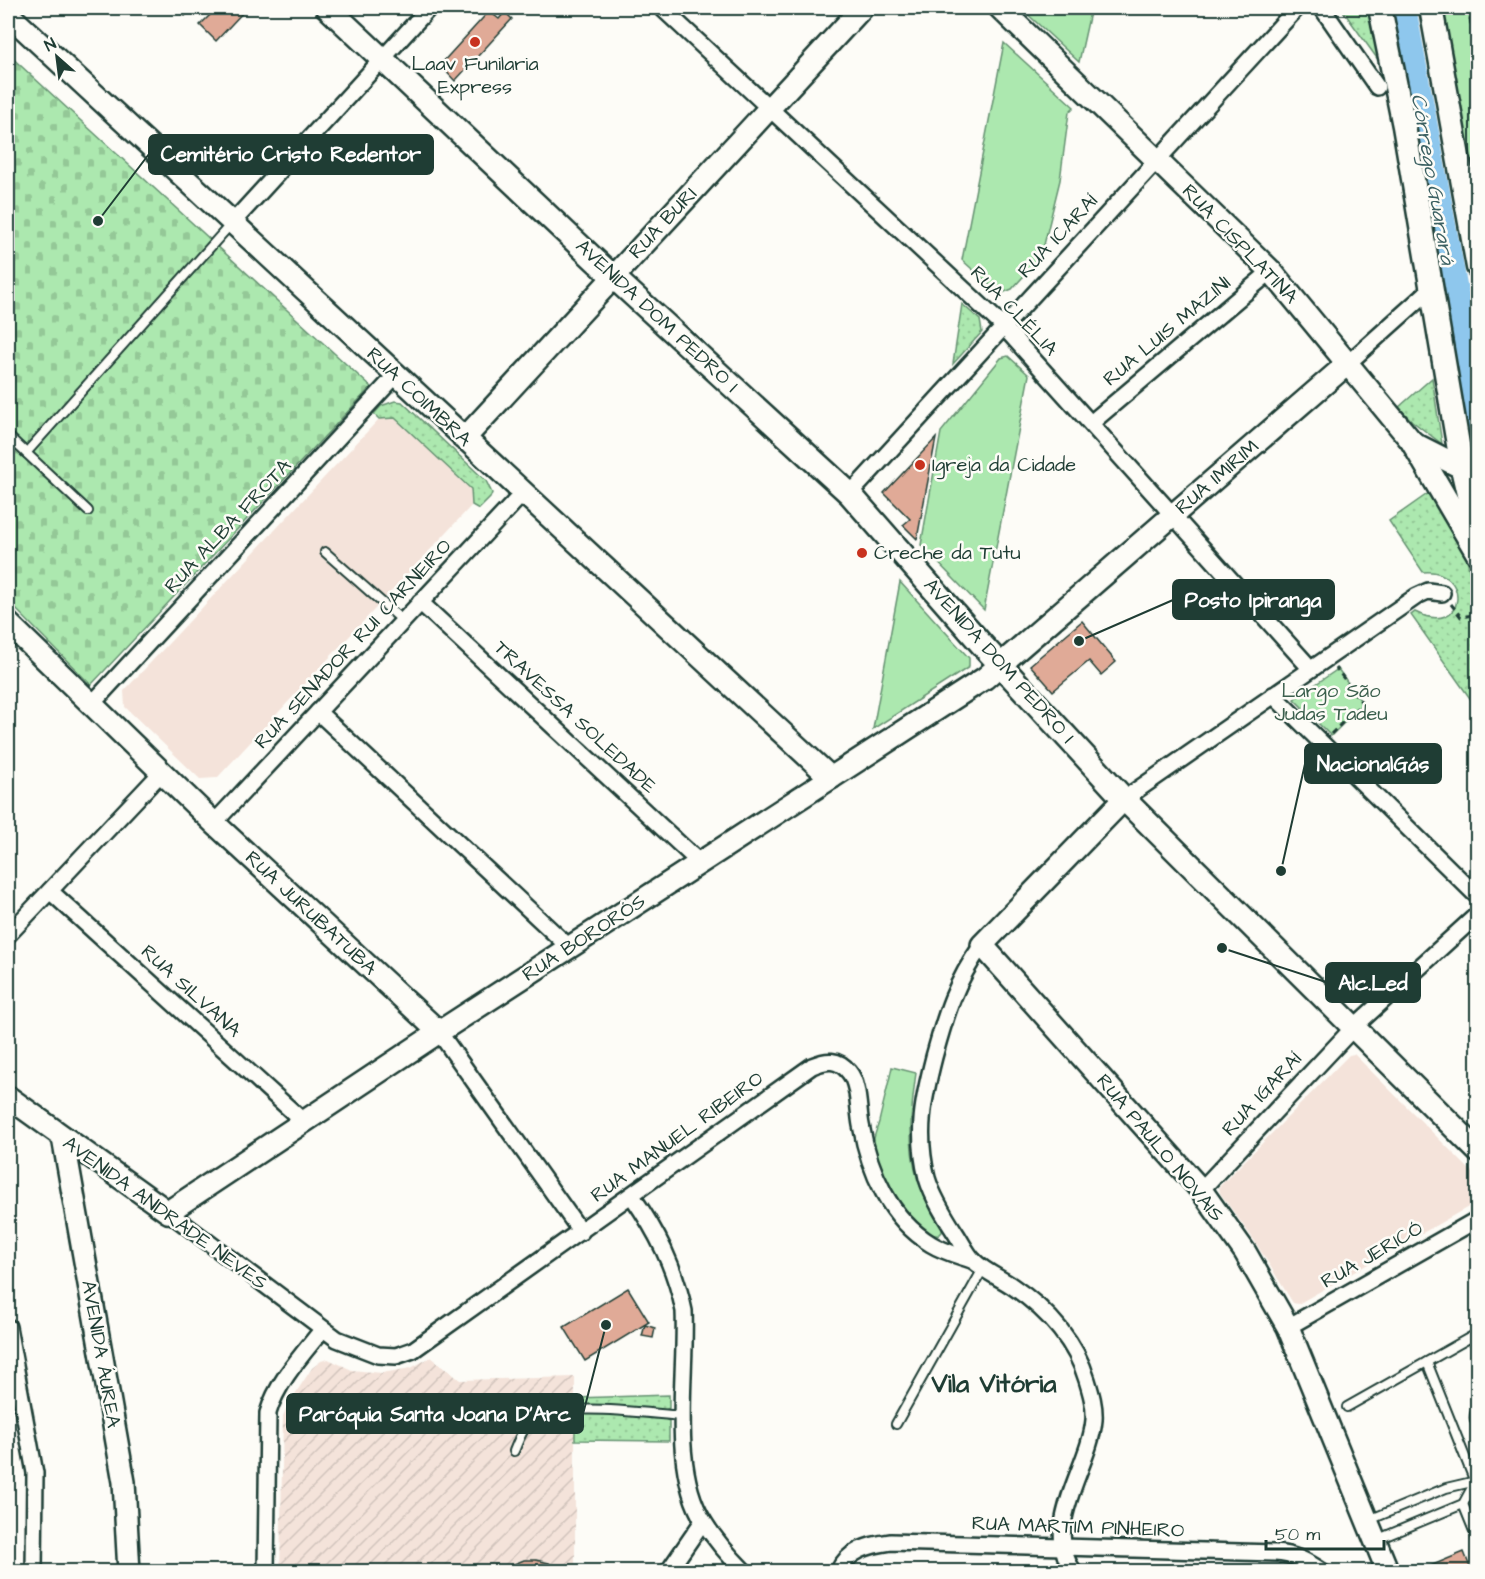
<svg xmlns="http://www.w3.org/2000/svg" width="1485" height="1579" viewBox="0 0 1485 1579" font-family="'Architects Daughter',sans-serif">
	<defs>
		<pattern id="industrial-furrows" width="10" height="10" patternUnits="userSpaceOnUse" patternTransform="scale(1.5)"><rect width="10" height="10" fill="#f4e3da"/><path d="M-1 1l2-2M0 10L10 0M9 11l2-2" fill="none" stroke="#d1c4bc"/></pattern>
		<pattern id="grass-dots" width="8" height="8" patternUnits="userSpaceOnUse" patternTransform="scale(1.5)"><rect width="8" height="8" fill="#ace8af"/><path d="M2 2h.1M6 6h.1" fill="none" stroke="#94c897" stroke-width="1.8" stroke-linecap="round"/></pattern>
		<pattern id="cemetery-stones" width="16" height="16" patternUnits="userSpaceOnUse" patternTransform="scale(1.5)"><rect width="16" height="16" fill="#ace8af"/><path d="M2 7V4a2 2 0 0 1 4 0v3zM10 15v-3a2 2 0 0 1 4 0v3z" fill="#94c897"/></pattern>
	</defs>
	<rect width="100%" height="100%" fill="#fdfcf7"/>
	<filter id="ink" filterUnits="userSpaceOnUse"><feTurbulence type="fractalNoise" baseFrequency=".0167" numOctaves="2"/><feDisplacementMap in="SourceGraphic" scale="12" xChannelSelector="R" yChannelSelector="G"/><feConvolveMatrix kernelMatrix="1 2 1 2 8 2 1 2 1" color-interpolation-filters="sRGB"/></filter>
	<g filter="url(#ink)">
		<!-- built -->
		<g fill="#f4e3da">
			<path d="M395,418L471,489L472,505L217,778L200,779L125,707L124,691L379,419Z"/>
			<path d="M1354,1054L1477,1177V1202L1298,1304L1293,1303L1254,1240L1220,1193L1219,1187L1349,1055Z"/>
		</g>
		<!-- industrial -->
		<path fill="url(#industrial-furrows)" d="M431,1357L460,1380L575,1377V1571L280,1572L283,1416L288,1405L312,1368L321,1361L328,1359L352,1370L382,1373L411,1368Z"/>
		<!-- grass -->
		<g fill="url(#grass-dots)" stroke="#669272" stroke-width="1.5">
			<path d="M1341,8H1368L1384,68Z"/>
			<path d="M962,304L980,320L982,332L953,364Z"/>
			<path d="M1432,378L1442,444L1412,421L1399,407Z"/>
			<path d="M395,401L402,402L486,481L492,493L490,498L479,509L472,505L471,489L395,418L379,419L374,414L381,406Z"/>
			<path d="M1433,490L1462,543L1467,557L1477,620V699L1472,701L1411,615L1415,612C1468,638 1471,567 1423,572L1389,521Z"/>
			<path d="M669,1395V1408L664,1411L663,1418L669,1421V1441L575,1440V1398Z"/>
		</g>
		<!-- cemetery -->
		<path fill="url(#cemetery-stones)" stroke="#669272" stroke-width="1.5" d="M8,54L371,387L91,685L8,601Z"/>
		<!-- green -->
		<g fill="#ace8af" stroke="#669272" stroke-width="1.5">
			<path d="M1021,8H1091L1079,62Z"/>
			<path d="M1441,8H1477V198L1446,28Z"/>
			<path d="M1004,43L1074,107L1069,112L1060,180L1041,257L1012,289L1000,294L962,260Z"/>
			<path d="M1008,356L1029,375L984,610L921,545L941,432L1001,358Z"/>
			<path d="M900,582L969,658V667L873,729Z"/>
			<path d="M1338,669L1363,704L1331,736L1294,699Z"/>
			<path d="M892,1067L916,1073C911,1109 907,1145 918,1181C924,1197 935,1211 942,1227V1232L939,1235C916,1239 874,1166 873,1145C873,1138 877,1129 879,1122C883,1104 888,1086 892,1067Z"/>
		</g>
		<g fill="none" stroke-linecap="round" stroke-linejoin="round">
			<!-- river -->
			<path stroke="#8ec7ed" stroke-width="28" d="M1402,8L1478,421"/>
		</g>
		<!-- building -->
		<g fill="#e0aa97" stroke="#1f3d34" stroke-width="1.5">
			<path d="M176,8H192L185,16Z"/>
			<path d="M217,8H247L216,41L200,25Z"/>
			<path d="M492,8H502L494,15L499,19L505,12L512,19L455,81L440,65Z"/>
			<path d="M936,438L917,539L903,525L910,519L884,493Z"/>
			<path d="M1082,621L1116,662L1101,675L1089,661L1053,691L1030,665Z"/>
			<path d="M628,1288L649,1322L585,1361L564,1327Z"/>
			<path d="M645,1325L655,1328L653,1338L642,1336Z"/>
			<path d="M1464,1552L1472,1572H1416Z"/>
			<path d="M524,1560H536L549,1563L560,1572H504L512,1565Z"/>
		</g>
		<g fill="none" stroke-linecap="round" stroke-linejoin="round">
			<defs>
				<g id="lane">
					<path d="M8,436L88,511"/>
					<path d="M26,453L231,224"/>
					<path d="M325,552L403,621"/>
					<path d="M1347,1407L1478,1333"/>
					<path d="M1478,1408C1473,1415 1474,1420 1478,1427"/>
					<path d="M896,1424L984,1267"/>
					<path d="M514,1451C518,1442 521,1431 529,1423C557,1399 647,1414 683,1416"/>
					<path d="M1463,1504L1478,1541"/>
					<path d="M1369,1520L1446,1488L1476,1481"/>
					<path d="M1376,1540L1463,1504L1475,1482L1427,1362"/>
				</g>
				<g id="street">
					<path d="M662,8L1003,326L1311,669"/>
					<path d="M1322,8L1377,87"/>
					<path d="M232,223L429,8"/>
					<path d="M1346,365L1432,288"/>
					<path d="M1091,423L1271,271"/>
					<path d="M850,494L1297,8"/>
					<path d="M420,602L700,863"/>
					<path d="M1273,695L1478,897"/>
					<path d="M91,705L396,375"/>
					<path d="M318,712L569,947"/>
					<path d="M1124,799L1417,596L1428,591L1442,593"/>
					<path d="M214,823L523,493"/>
					<path d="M50,891L304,1122"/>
					<path d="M8,935L161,773"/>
					<path d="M982,945C955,983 946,1013 934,1057C923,1100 916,1133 927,1178C933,1198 945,1217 956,1234C962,1243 967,1254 974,1261C984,1271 1000,1278 1012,1286C1046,1309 1075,1340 1087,1380C1091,1393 1095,1406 1094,1420C1090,1467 1040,1527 1074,1572"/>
					<path d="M439,1032L581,1232"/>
					<path d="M1201,1190L1354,1027L1478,914"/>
					<path d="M632,1196C657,1232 675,1267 684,1311C687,1374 669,1468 704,1522C715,1540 730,1557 745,1572"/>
					<path d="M168,1212L337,1339L378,1355L396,1356L413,1350L812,1066C826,1060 838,1058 849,1072C859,1084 858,1109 861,1125C869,1171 890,1219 931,1244C944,1252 960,1256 974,1261"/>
					<path d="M8,1327L35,1473L34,1572"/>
					<path d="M1288,1327L1478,1219"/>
					<path d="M266,1572L268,1413C277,1382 302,1355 322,1330"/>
					<path d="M668,1572L703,1521"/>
					<path d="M838,1572C848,1550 869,1545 891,1542L1275,1553C1293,1554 1307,1561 1323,1572"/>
				</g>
				<g id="secondary">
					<path d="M1000,8L1271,271L1413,443L1478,476"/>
					<path d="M8,14L831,778"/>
					<path d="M464,439L862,8"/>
					<path d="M8,623L214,823L439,1032"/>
					<path d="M1124,799L982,945L1201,1190L1245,1252L1288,1327L1388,1572"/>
					<path d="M8,1097L168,1212L439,1032L985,678L1346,365"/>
					<path d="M63,1137L124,1482L129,1572"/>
				</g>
				<g id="primary">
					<path d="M328,8L596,261L850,494L984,647L1124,799L1478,1151"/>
					<path d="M1380,8L1404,126L1462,468L1478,538"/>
					<path d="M1431,8L1478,267"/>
					<path d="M1413,443L1478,554"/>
				</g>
			</defs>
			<!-- lane casing -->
			<use href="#lane" stroke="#1f3d34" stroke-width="12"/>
			<!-- street casing -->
			<use href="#street" stroke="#1f3d34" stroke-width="20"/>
			<!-- secondary casing -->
			<use href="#secondary" stroke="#1f3d34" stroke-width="26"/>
			<!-- primary casing -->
			<use href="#primary" stroke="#1f3d34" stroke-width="27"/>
			<!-- path -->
			<g stroke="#1f3d34" stroke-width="3" stroke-dasharray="6 4.5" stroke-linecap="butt">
				<path d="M1468,8L1478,60"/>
				<path d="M1451,604L1461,617L1478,614"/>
				<path d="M1331,734L1362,703L1336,668"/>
			</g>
			<!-- lane -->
			<use href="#lane" stroke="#fdfcf7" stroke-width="8"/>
			<!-- street -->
			<use href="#street" stroke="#fdfcf7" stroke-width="15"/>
			<!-- secondary -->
			<use href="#secondary" stroke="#fdfcf7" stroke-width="21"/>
			<!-- primary -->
			<use href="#primary" stroke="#fdfcf7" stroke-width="22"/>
		</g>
	</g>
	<!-- markers -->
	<g fill="#c8321e" stroke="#fdfcf7" stroke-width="2">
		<circle cx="475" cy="42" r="6"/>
		<circle cx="920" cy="465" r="6"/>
		<circle cx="862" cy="553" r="6"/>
	</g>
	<g text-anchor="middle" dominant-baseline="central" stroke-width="5" stroke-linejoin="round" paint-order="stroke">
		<!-- poi labels -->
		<g font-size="20" fill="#1f3d34" stroke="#fdfcf7" text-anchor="start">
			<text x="475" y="64" text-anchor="middle">Laav Funilaria<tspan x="475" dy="23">Express</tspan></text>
			<text x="932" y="465">Igreja da Cidade</text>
			<text x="874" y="553">Creche da Tutu</text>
		</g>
		<!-- street labels -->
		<g font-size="20" fill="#1f3d34" stroke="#fdfcf7">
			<text transform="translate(663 223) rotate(-47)">RUA BURI</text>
			<text transform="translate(1058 236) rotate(-47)">RUA ICARAÍ</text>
			<text transform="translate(1240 244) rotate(46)">RUA CISPLATINA</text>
			<text transform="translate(1014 311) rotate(46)">RUA CLÉLIA</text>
			<text transform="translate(657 316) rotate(43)">AVENIDA DOM PEDRO I</text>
			<text transform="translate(1167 331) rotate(-40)">RUA LUIS MAZINI</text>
			<text transform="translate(419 397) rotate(43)">RUA COIMBRA</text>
			<text transform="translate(1217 477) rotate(-41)">RUA IMIRIM</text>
			<text transform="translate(228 526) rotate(-47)">RUA ALBA FROTA</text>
			<text transform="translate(353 644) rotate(-47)">RUA SENADOR RUI CARNEIRO</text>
			<text transform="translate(999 661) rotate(48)">AVENIDA DOM PEDRO I</text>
			<text transform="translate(575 717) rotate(43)">TRAVESSA SOLEDADE</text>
			<text transform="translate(311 913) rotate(43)">RUA JURUBATUBA</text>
			<text transform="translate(584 938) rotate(-33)">RUA BORORÓS</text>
			<text transform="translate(191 991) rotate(42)">RUA SILVANA</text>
			<text transform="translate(1262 1094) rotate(-47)">RUA IGARAÍ</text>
			<text transform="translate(677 1137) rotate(-36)">RUA MANUEL RIBEIRO</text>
			<text transform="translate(1160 1148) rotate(50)">RUA PAULO NOVAIS</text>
			<text transform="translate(165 1213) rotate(36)">AVENIDA ANDRADE NEVES</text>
			<text transform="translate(1372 1255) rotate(-30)">RUA JERICÓ</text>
			<text transform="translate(101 1354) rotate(80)">AVENIDA ÁUREA</text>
			<text transform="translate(1078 1527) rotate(2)">RUA MARTIM PINHEIRO</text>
		</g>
		<!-- park labels -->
		<g font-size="20" fill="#3b5f4d" stroke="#fdfcf7">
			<text x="1331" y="691">Largo São<tspan x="1331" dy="23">Judas Tadeu</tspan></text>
		</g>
		<!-- water labels -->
		<g font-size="21" font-style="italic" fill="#3b6062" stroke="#fdfcf7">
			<text transform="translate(1433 179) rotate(80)">Córrego Guarará</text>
		</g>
		<!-- district labels -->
		<g font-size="26" font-weight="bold" fill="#1f3d34" stroke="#fdfcf7">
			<text x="994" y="1384">Vila Vitória</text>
		</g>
	</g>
	<!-- callouts -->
	<path fill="none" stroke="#1f3d34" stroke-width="2" d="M98 221L149 154M1079 641L1173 600M1281 871L1305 764M1222 948L1326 982M606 1325L583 1414"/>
	<g fill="#1f3d34" stroke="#fdfcf7" stroke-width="2">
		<circle cx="98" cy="221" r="6"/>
		<circle cx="1079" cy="641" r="6"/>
		<circle cx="1281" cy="871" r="6"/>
		<circle cx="1222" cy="948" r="6"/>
		<circle cx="606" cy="1325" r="6"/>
	</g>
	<g fill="#1f3d34" stroke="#1f3d34" stroke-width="2">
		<rect x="149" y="135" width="284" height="39" rx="6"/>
		<rect x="1173" y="580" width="161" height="39" rx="6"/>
		<rect x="1305" y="744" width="136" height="39" rx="6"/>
		<rect x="1326" y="963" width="94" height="39" rx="6"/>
		<rect x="287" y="1394" width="296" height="39" rx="6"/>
	</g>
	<g font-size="21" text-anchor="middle" font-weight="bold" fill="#fff">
		<text x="291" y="161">Cemitério Cristo Redentor</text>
		<text x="1253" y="607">Posto Ipiranga</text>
		<text x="1373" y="771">NacionalGás</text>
		<text x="1373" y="990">Alc.Led</text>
		<text x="435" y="1421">Paróquia Santa Joana D'Arc</text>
	</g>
	<!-- margin -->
	<rect width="1485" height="1579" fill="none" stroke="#fdfcf7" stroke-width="30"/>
	<rect x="15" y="15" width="1455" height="1549" fill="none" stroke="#1f3d34" stroke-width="2" filter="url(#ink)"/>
	<!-- north arrow -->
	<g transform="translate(57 57) rotate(332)" stroke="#fdfcf7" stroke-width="4.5" paint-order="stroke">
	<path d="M0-4.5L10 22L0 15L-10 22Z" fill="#1f3d34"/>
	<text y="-9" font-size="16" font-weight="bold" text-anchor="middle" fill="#1f3d34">N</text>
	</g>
	<!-- scale -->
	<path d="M1266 1540v9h118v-9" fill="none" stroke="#1f3d34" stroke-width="3"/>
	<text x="1275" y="1540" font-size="18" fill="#1f3d34" stroke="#fdfcf7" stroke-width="4.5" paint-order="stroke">50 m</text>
</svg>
